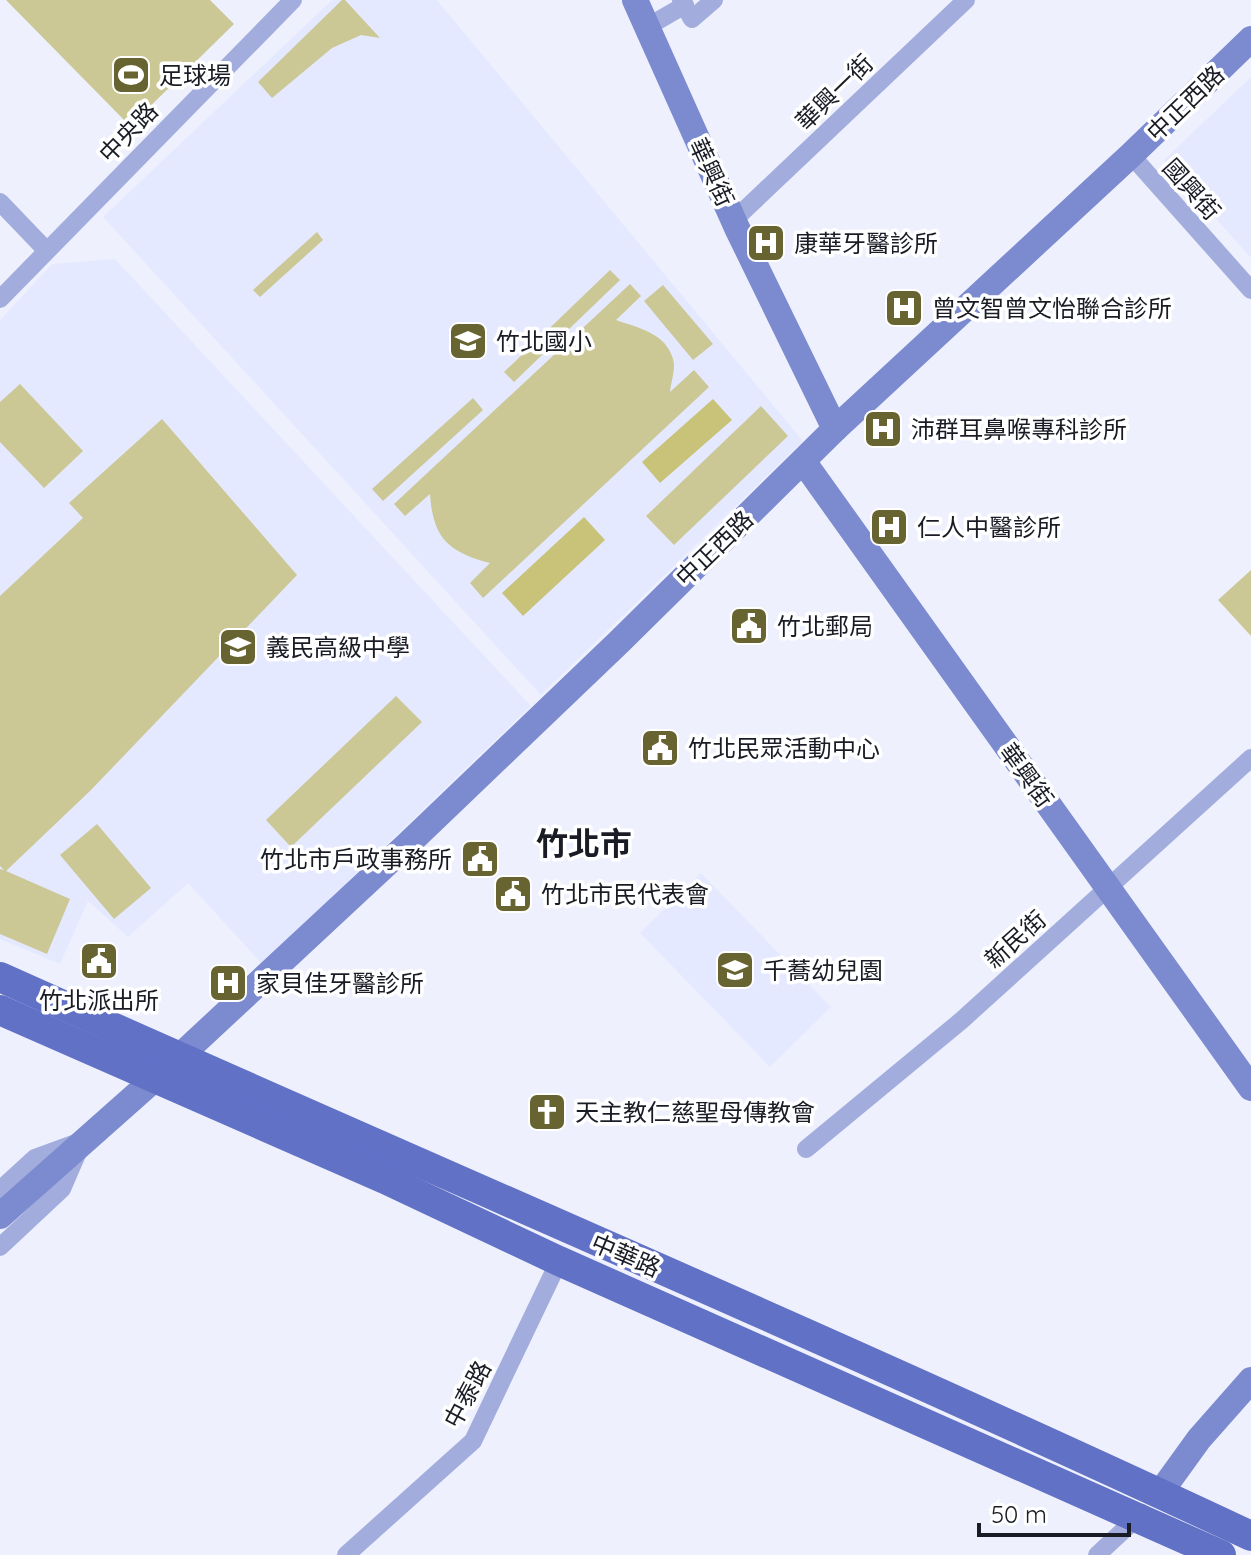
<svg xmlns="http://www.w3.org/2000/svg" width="1251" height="1555" viewBox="0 0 1251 1555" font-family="Quicksand,'Noto Sans TC',sans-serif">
	<rect width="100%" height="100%" fill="#eef1fd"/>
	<!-- built -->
	<g fill="#e4e9ff">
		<path d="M332,0H437L803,441L541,695L103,217Z"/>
		<path d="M1251,77V258L1164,160Z"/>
		<path d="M115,259L531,706L262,964L188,883L128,937L88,901L60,964L0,939V320L52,264Z"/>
		<path d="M701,873L831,1007L770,1067L640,933Z"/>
	</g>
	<!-- green -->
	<g fill="#cbc896">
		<path d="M6,0H210L234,24L130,126Z"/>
		<path d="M342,0H345L380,38L361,35L332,48L272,98L258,82Z"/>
		<path d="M317,232L323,240L260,297L253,290Z"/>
		<path d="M610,270L620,280L514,382L504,372Z"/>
		<path d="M630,284L641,296L616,320C638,328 666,333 673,359C676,368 671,382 670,392L694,370L709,387L483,598L470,583L490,563C448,552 433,538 430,494L405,516L394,504Z"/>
		<path d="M663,285L713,344L693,360L644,301Z"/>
		<path d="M20,384L83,451L44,488L0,442V402Z"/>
		<path d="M473,398L483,410L383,501L372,489Z"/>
		<path d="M761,406L788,436L674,545L646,516Z"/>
		<path d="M162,419L297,575L91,790L6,871L70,899L47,954L0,934V869L4,870L0,866V596L83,518L69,503Z"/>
		<path d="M1251,570V636L1218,600Z"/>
		<path d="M396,696L422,722L291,847L266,820Z"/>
		<path d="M97,824L151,888L114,919L60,855Z"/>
	</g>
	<!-- forest -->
	<g fill="#c8c379">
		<path d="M713,399L732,420L660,483L642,462Z"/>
		<path d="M584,517L605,540L523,616L502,593Z"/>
	</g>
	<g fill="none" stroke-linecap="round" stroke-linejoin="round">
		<!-- street -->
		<g stroke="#a2addd" stroke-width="18">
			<path d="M681,0L692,19L714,0"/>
			<path d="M647,27L685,5"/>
			<path d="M1131,155L1251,290"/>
			<path d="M0,202L46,250"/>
			<path d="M735,219L966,0"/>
			<path d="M0,299L293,0"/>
			<path d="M806,1149L962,1020L1251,758"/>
			<path d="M0,1190L35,1158L76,1143"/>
			<path d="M0,1247L62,1189L78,1152"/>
			<path d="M346,1555L473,1441L559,1261"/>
			<path d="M1097,1555L1142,1513"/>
		</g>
		<!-- secondary -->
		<g stroke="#7c8bd0" stroke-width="26">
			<path d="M635,0L737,228L835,429"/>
			<path d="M803,461L1251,1088"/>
			<path d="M0,1216L178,1058L409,843L619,642L835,429L1131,155L1251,39"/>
			<path d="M1160,1493L1199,1439L1251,1380"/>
		</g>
		<!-- primary -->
		<g stroke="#6171c6" stroke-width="30">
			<path d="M0,977C417,1164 837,1342 1251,1536"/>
			<path d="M0,1010L385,1179L559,1261L1221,1555"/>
		</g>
	</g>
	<!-- icons -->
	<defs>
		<symbol id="stadium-square" viewBox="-11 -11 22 22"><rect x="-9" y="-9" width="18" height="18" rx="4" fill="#686431" stroke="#fff"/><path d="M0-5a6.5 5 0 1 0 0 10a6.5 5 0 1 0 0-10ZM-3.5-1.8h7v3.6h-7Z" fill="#fff"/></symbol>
		<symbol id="hospital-square" viewBox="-11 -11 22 22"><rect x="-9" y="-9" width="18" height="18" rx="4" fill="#686431" stroke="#fff"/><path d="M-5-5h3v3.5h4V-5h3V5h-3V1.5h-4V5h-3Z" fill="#fff"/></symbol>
		<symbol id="school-square" viewBox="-11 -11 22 22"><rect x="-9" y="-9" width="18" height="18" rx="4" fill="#686431" stroke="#fff"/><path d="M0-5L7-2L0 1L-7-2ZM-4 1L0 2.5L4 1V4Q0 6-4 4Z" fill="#fff"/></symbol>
		<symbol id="civic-square" viewBox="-11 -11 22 22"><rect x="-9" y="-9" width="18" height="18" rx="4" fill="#686431" stroke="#fff"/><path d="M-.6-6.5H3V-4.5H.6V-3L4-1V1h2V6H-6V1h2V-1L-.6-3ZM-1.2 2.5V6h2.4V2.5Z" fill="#fff"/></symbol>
		<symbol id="church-square" viewBox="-11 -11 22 22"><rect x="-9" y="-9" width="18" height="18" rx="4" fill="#686431" stroke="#fff"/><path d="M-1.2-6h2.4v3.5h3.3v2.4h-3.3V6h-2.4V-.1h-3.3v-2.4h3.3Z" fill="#fff"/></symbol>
	</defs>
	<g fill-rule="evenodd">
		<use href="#stadium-square" x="109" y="53" width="44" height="44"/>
		<use href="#hospital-square" x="744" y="221" width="44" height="44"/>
		<use href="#hospital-square" x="882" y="286" width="44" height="44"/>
		<use href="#school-square" x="446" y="319" width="44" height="44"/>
		<use href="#hospital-square" x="861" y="407" width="44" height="44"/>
		<use href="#hospital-square" x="867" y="505" width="44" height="44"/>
		<use href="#civic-square" x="727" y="604" width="44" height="44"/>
		<use href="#school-square" x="216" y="625" width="44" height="44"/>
		<use href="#civic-square" x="638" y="726" width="44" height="44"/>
		<use href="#civic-square" x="458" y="837" width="44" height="44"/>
		<use href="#civic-square" x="491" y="872" width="44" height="44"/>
		<use href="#civic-square" x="77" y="939" width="44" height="44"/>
		<use href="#school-square" x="713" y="948" width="44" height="44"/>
		<use href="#hospital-square" x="206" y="961" width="44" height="44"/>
		<use href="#church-square" x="525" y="1090" width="44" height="44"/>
	</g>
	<g text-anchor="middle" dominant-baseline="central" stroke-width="7" stroke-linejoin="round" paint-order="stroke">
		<!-- poi labels -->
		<g font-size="24" fill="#191b25" stroke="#fff" text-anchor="start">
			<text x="159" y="75">足球場</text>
			<text x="794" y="243">康華牙醫診所</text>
			<text x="932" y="308">曾文智曾文怡聯合診所</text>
			<text x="496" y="341">竹北國小</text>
			<text x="911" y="429">沛群耳鼻喉專科診所</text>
			<text x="917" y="527">仁人中醫診所</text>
			<text x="777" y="626">竹北郵局</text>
			<text x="266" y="647">義民高級中學</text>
			<text x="688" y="748">竹北民眾活動中心</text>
			<text x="452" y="859" text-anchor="end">竹北市戶政事務所</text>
			<text x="541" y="894">竹北市民代表會</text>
			<text x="763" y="970">千蕎幼兒園</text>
			<text x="256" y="983">家貝佳牙醫診所</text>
			<text x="99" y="1000" text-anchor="middle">竹北派出所</text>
			<text x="575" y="1112">天主教仁慈聖母傳教會</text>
		</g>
		<!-- street labels -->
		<g font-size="24" fill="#191b25" stroke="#fff">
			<text transform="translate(834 92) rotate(-44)">華興一街</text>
			<text transform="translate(1185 103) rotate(-44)">中正西路</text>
			<text transform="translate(128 132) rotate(-46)">中央路</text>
			<text transform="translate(712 172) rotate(65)">華興街</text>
			<text transform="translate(1192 189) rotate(48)">國興街</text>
			<text transform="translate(714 548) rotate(-44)">中正西路</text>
			<text transform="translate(1027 775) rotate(54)">華興街</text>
			<text transform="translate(1015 939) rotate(-42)">新民街</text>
			<text transform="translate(626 1255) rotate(23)">中華路</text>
			<text transform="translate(467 1394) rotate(-62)">中泰路</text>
		</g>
		<!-- district labels -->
		<g font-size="32" font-weight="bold" fill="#191b25" stroke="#fff">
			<text x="584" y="843">竹北市</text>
		</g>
	</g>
	<!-- scale -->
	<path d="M979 1523v12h150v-12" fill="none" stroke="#191b25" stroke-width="4"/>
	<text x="991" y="1523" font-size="24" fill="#191b25" stroke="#ffffff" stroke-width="6" paint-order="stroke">50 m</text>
</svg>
